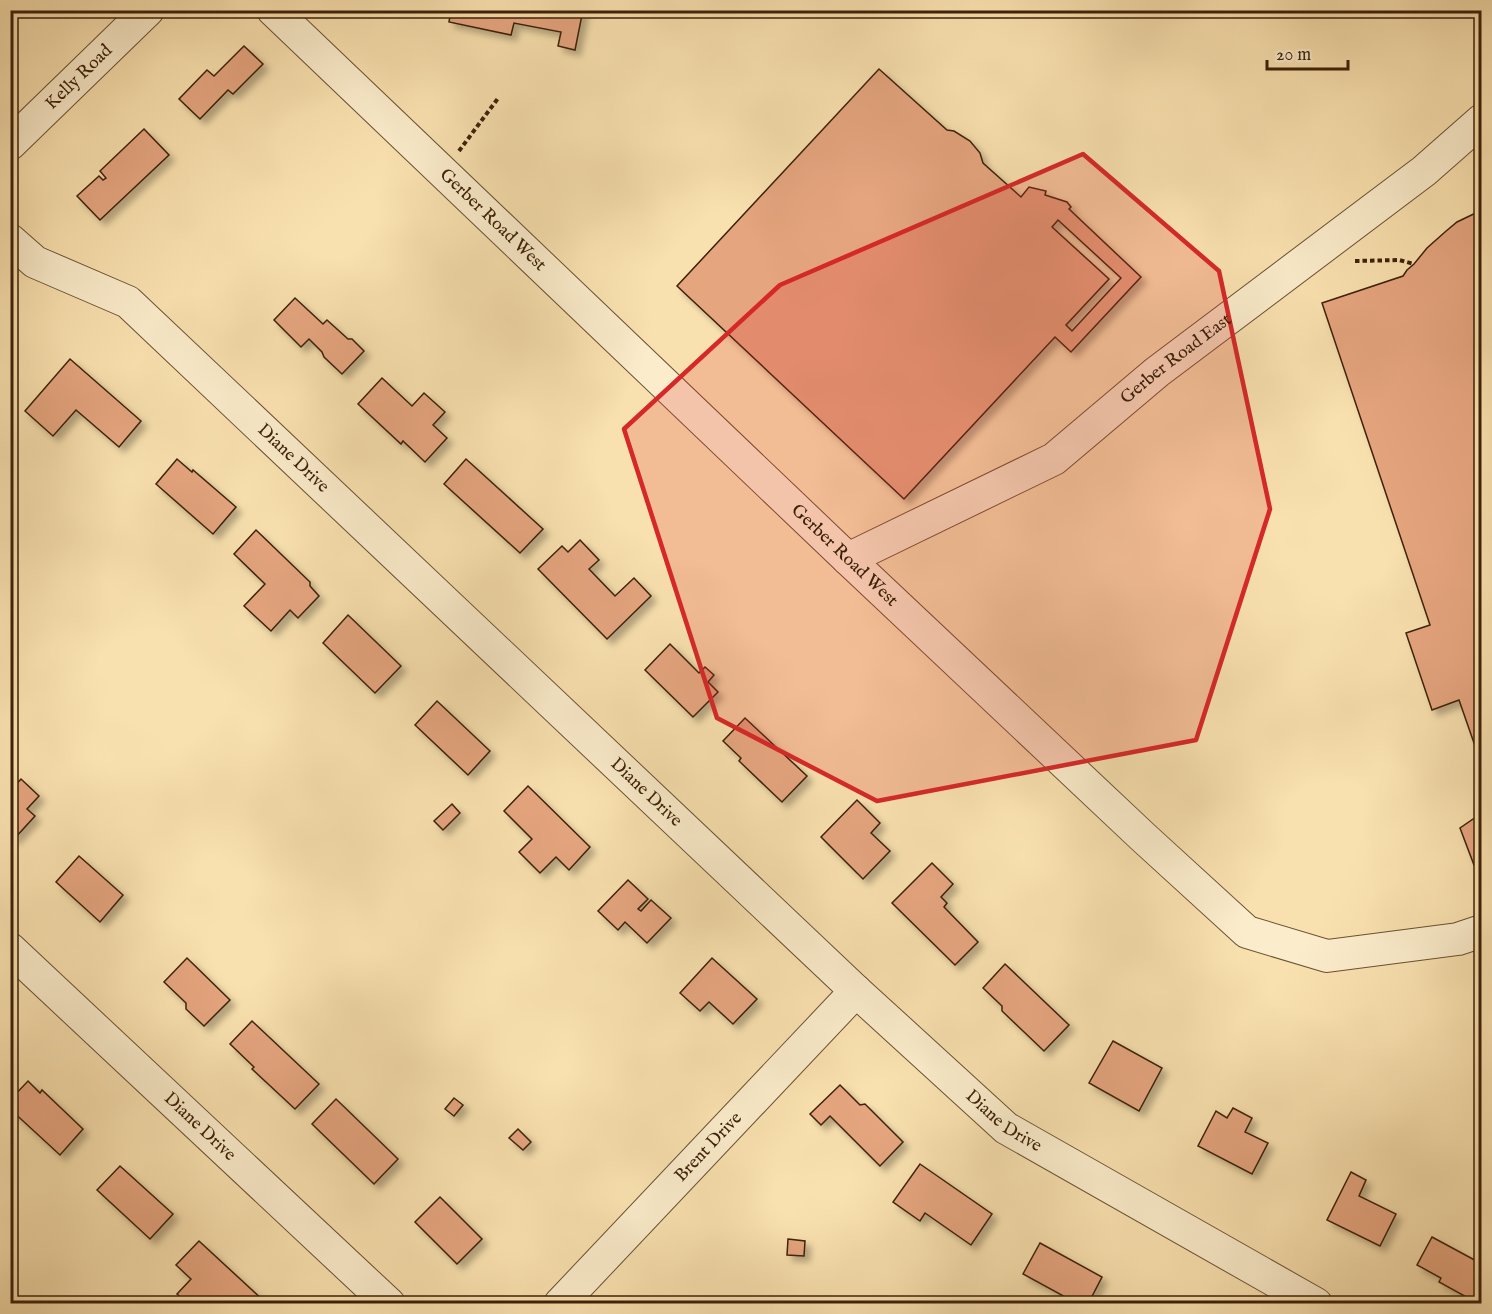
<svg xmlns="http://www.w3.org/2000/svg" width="1492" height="1314" viewBox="0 0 1492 1314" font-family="'IM FELL English',serif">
	<defs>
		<filter id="shadow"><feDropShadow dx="5.5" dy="5.5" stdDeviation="3" flood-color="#0004"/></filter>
	</defs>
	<rect width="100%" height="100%" fill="#f9e1af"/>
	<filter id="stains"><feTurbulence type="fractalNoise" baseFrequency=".00333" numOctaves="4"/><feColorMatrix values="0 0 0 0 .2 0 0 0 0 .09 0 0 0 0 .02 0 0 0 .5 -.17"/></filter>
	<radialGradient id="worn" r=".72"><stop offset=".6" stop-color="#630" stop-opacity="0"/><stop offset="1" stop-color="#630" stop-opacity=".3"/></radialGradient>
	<!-- building -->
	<g fill="#e5a57f" stroke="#3c2109" stroke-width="1.5" fill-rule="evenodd" filter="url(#shadow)">
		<path d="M451,10H583L575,50L558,46L561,32L514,23L511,35L449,22Z"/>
		<path d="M244,46L263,64L233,94L228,90L200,119L179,99L207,70L214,76Z"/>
		<path d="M879,69L947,130L954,131L970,141L980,153L983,163L1021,197L1029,187L1046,191L1045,195L1067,202L1071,207L1069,209L1141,277L1071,352L1055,337L904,499L677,286ZM1058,220L1121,278L1072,331L1066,325L1109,279L1052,227Z"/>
		<path d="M144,129L169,155L100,220L77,196L99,176L103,180L106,178L100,171Z"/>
		<path d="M1482,210V766L1459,700L1432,710L1406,633L1430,625L1322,303L1403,276L1407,270L1414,264L1427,248L1445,232L1457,222Z"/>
		<path d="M295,298L323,324L327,320L348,339H352L364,351L342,374L324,357L322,352L309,339L301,347L274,320Z"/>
		<path d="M70,359L141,421L119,447L76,410L53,436L25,411Z"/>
		<path d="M382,378L412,406L424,393L445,412L433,425L447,438L425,462L403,441L401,444L358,404Z"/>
		<path d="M177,459L192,472L193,470L236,507L213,534L156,484Z"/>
		<path d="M466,459L543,529L520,553L444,484Z"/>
		<path d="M256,530L310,582V586L319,596L298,618L290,610L271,631L244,606L265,584L234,554Z"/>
		<path d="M580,540L599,560L589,569L615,596L634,578L651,596L607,639L538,569L562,546L568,552Z"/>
		<path d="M348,615L401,666L375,693L323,643Z"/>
		<path d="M670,644L699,673L705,667L714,675L708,682L718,692L693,717L645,670Z"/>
		<path d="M437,701L490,751L468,775L415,725Z"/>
		<path d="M745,718L807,776L782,802L739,761L741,758L723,741Z"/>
		<path d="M21,779L39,796L27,809L35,816L15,838H11L10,791Z"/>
		<path d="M528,786L590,847L569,870L556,857L540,873L519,852L532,839L504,811Z"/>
		<path d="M857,800L880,823L871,833L890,851L863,879L821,837Z"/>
		<path d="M452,804L460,813L443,830L434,821Z"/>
		<path d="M1482,813V862L1474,865L1460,828Z"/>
		<path d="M79,856L123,895L100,922L56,882Z"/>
		<path d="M932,863L953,884L941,897L947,903L944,907L978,942L955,965L892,903Z"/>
		<path d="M628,880L648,899L638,909L641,911L651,900L671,918L647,943L625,922L618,930L598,911Z"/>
		<path d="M187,958L230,1000L204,1026L186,1009V1003L164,982Z"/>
		<path d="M712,958L757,999L733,1024L709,1002L700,1011L680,993Z"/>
		<path d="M1005,964L1069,1025L1044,1051L1002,1011V1006L983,988Z"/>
		<path d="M252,1021L319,1084L295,1109L252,1069L254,1067L230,1044Z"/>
		<path d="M1113,1041L1162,1068L1139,1111L1089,1083Z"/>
		<path d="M28,1081L40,1093L42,1090L83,1129L60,1155L10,1109V1100Z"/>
		<path d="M840,1085L860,1105L865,1104L903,1142L880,1166L830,1116L821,1125L810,1114Z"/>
		<path d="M454,1098L463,1105L454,1116L445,1109Z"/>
		<path d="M336,1099L398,1159L374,1184L312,1124Z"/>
		<path d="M1233,1108L1252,1118L1245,1132L1268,1143L1252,1174L1198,1146L1216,1111L1227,1118Z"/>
		<path d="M518,1129L531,1142L523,1150L509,1138Z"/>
		<path d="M920,1164L992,1214L971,1245L925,1213L920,1221L893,1202Z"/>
		<path d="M120,1166L173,1214L150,1239L97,1190Z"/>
		<path d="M1351,1172L1366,1180L1359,1196L1396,1214L1380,1246L1327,1220Z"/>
		<path d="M440,1197L482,1239L457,1264L415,1222Z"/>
		<path d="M1432,1237L1482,1264V1304H1479L1439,1282L1441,1278L1417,1265Z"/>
		<path d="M788,1239L805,1241L804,1256L787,1255Z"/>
		<path d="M199,1241L265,1302L263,1304H215L208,1298L203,1304H188L177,1294L191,1279L176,1265Z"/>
		<path d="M1040,1243L1102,1277L1088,1304H1078L1023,1274Z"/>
	</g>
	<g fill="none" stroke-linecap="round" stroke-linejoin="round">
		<defs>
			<g id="minor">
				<path id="s1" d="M273,10L848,559L1143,837L1247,932L1327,956L1458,939L1482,931"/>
				<path id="s2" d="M10,144L148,10"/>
				<path id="s3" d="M10,240L35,262L128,302L856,991L1006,1128L1316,1304"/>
				<path id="s4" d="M848,559L1054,459L1157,372L1424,171L1482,120"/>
				<path id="s5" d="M10,949L389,1304"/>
				<path id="s6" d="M560,1304L856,991"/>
			</g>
		</defs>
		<!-- minor casing -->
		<use href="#minor" stroke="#6b5132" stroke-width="34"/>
		<!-- path -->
		<g stroke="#3c2109" stroke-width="4" stroke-dasharray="4.5 3" stroke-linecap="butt">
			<path d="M459,151L499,97"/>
			<path d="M1355,261L1399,260L1414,264"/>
		</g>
		<!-- minor -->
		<use href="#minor" stroke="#fbeccb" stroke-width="32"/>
	</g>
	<!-- marked area -->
	<path fill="#d62828" fill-opacity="0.2" stroke="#d62828" stroke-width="4.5" stroke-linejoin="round" d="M1083,154L1219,271L1270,509L1196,740L877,801L717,718L624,429L780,285Z"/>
	<g text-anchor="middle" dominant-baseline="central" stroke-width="4.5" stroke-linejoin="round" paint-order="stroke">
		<!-- street labels -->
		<g font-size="18" fill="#3c2109" stroke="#fbeccb">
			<text stroke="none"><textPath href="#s2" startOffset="96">Kelly Road</textPath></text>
			<text stroke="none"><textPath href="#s1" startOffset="304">Gerber Road West</textPath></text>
			<text stroke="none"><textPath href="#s4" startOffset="387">Gerber Road East</textPath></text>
			<text stroke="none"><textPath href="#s3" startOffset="362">Diane Drive</textPath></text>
			<text stroke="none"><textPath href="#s1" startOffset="790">Gerber Road West</textPath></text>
			<text stroke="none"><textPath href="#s3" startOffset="848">Diane Drive</textPath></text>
			<text stroke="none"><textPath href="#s3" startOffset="1334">Diane Drive</textPath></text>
			<text stroke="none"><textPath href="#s5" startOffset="260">Diane Drive</textPath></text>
			<text stroke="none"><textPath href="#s6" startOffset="216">Brent Drive</textPath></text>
		</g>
	</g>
	<!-- margin -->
	<rect width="1492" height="1314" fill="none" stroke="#f9e1af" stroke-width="36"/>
	<rect x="12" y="12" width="1468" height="1290" fill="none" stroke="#3c2109" stroke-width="3"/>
	<rect x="18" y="18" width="1456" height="1278" fill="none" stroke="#3c2109" stroke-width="1.5"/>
	<!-- scale -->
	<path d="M1267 60v9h81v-9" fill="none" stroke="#3c2109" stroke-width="3"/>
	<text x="1276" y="60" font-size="18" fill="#3c2109" stroke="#fbeccb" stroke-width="4.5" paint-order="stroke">20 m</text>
	<rect width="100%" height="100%" filter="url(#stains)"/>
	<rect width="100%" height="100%" fill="url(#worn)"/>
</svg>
